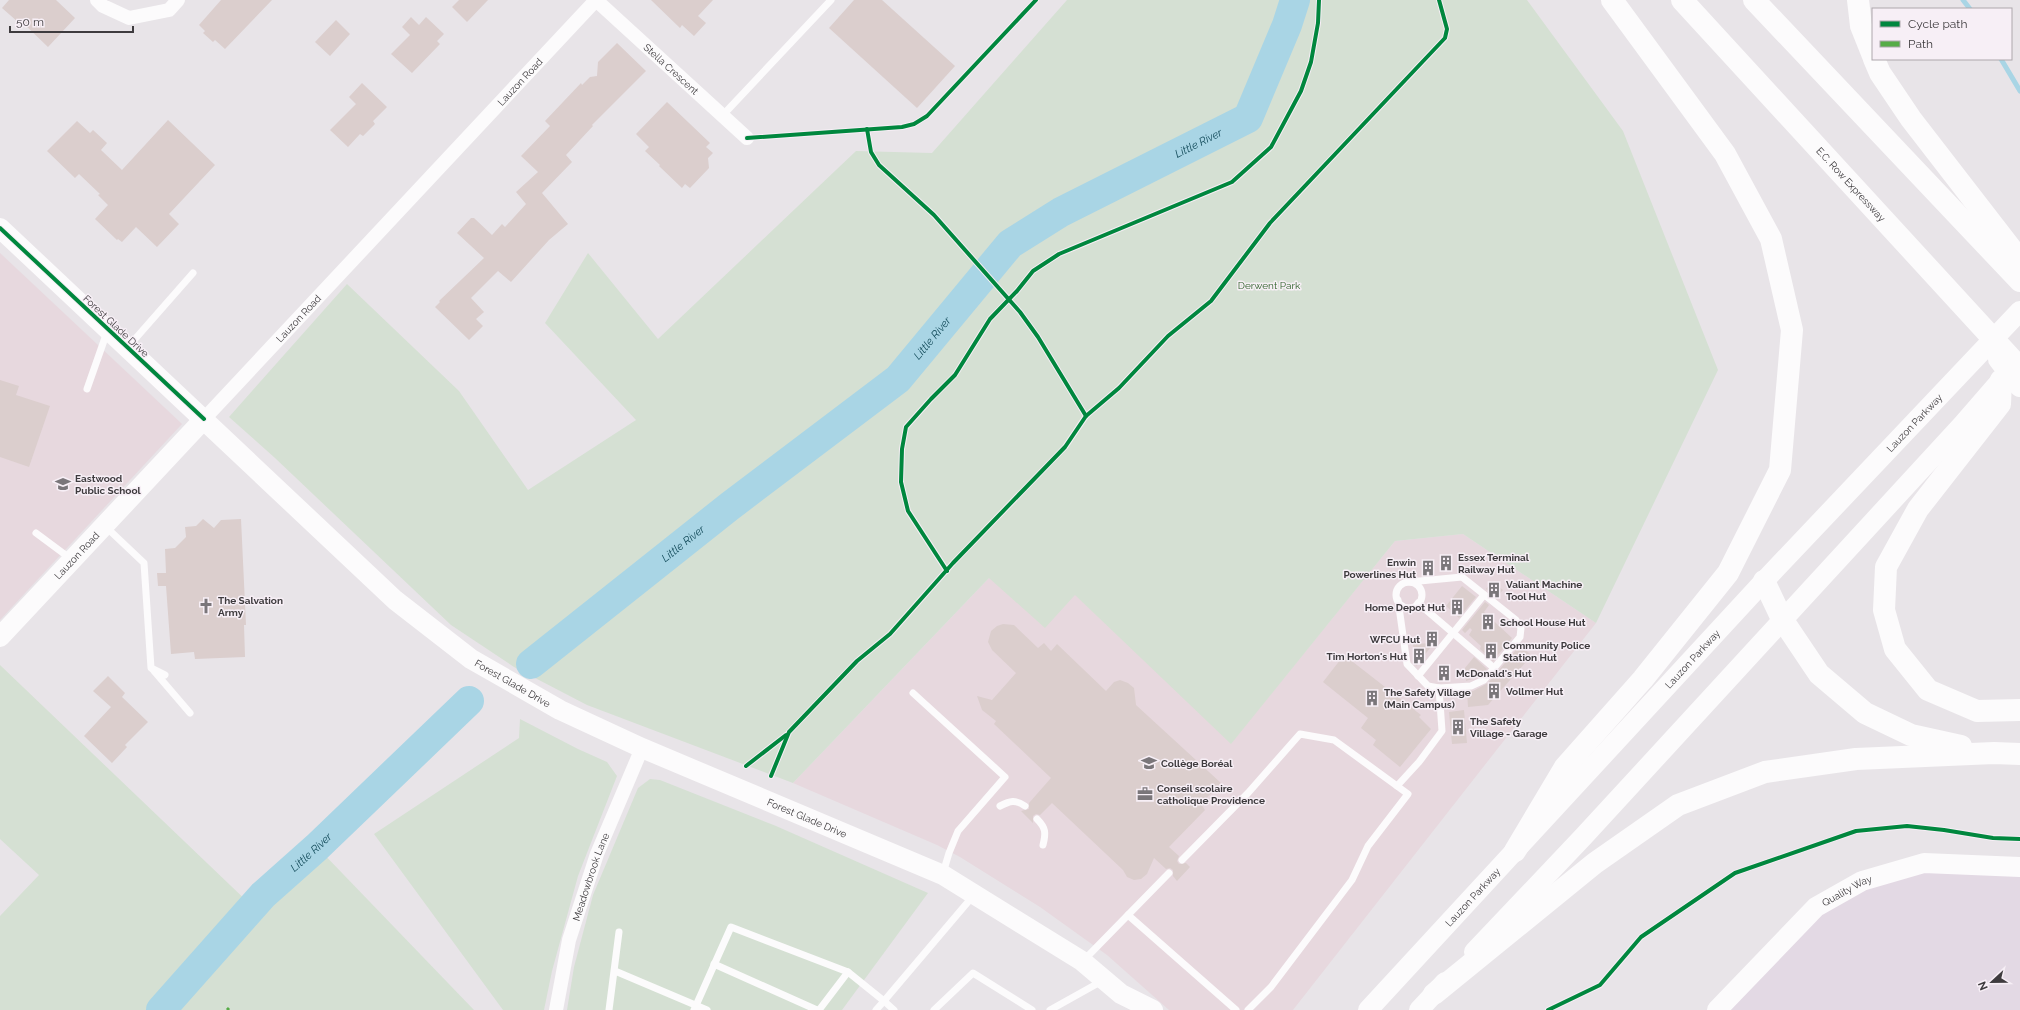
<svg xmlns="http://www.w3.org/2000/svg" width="2020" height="1010" viewBox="0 0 2020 1010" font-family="Raleway,sans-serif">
	<rect width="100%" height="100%" fill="#e8e4e8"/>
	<!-- industrial -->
	<path fill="#e3d9e4" d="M1924,863L2020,867V1010H1717L1816,907Z"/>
	<!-- education -->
	<g fill="#e7d8de">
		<path d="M0,253L182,424L0,620Z"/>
		<path d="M1069,490L1231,743L1395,541L1463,534L1596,623L1293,1010H1169L1107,955L1040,907L960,857L937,845L793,783L989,578Z"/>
	</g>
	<!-- green -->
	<g fill="#d5e0d3">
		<path d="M1067,0H1527L1623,131L1718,370L1596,623L1463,534L1395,541L1231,744L1075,595L1045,628L989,578L793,783L587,705L514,667L451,625L275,458L229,417L347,284L459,391L528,490L636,420L545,323L588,253L658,339L856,151L932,153Z"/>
		<path d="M0,665L253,907L317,847L474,1010H0V916L39,875L0,839Z"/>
		<path d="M520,719L578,749L607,762L617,776L578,876L552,971L544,1010H503L374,834L519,738Z"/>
		<path d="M650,779L660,780L776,826L928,893L842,1010H567L574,967L593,895L638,788Z"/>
	</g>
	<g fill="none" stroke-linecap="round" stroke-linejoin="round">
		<!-- stream -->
		<g stroke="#a9d5e5" stroke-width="5">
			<path d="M1963,0L1970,9"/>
			<path d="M2001,59L2020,91"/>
		</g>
		<!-- river -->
		<g stroke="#a9d5e5" stroke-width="30">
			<path id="s1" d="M531,664L730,506L898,379L1010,244L1061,212L1248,118L1287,25L1295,0"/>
			<path id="s2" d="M161,1010L263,895L317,847L469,701"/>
		</g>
	</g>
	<!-- building -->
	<g fill="#dbcecd">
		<path d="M9,0H56L75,18L48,47L20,20L18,22L2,8Z"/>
		<path d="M221,0H272L225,49L215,40L213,42L203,33L205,31L199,25Z"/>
		<path d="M459,0H488L467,22L452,7Z"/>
		<path d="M651,0H713L698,16L706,23L694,36L682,25L680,28Z"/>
		<path d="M854,0H882L955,66L917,108L829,28Z"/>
		<path d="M411,17L419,25L426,17L444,34L437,41L440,44L412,73L391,54L410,35L402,27Z"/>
		<path d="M336,20L350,34L330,56L315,42Z"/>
		<path d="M617,43L646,71L592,125L593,126L566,155L572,162L542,193L568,224L549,240L511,282L498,271L471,298L484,312L476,319L483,326L469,340L435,307L440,302L439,301L484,258L457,233L471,218H474L492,235L502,224L505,227L526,204L516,192L538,172L521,156L550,126L545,121L581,83L582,85L590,77L597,76L598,62Z"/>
		<path d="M362,83L387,107L373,121L375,124L363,136L360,134L348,147L330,130L356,104L349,97Z"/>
		<path d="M667,102L710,143L706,147L713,153L708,158L709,168L690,188L685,184L682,188L659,166L660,165L645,151L649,147L636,134Z"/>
		<path d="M168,120L215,165L169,214L179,224L157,247L136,227L122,242L118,239L117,240L95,219L108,205L98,195L100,194L79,174L75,178L47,151L77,121L90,133L93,130L107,143L101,150L122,170Z"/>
		<path d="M0,380L19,386L16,395L50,406L29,467L0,457Z"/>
		<path d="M203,519L214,528L221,520L241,519L246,625H244L245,657L195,659L194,652L171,654L166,586H158L157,573H166L165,549L175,548L186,537L185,527L196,526Z"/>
		<path d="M1492,581L1503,590L1496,598L1486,589Z"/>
		<path d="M1462,586L1476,597L1459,618L1446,606Z"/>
		<path d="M1485,602L1489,605L1484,612L1512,638L1493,661L1480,649L1481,646L1469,635L1472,630L1470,628L1465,633L1462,630Z"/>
		<path d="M1003,624L1014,625L1038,648L1044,643L1051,651L1057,644L1106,691L1114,682L1120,680L1128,683L1134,688L1136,705L1221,783L1201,804L1205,810L1169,847L1179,856L1177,861L1179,864L1186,863L1190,867L1177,881L1173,876V870L1170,868L1166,869L1154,858L1147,874L1141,879L1134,880L1127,877L1123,870L1052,803L1040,815L1036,814L1033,816V823L1021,811L1029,809V803L1051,778L994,724L996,721L982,710L977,696L992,700L1016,673L992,650L988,642L991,631L997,626Z"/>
		<path d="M1434,643L1416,666L1413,644Z"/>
		<path d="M1520,645L1530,654L1523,662L1525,663L1488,705L1468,707L1467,691H1473L1488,683Z"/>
		<path d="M1344,655L1421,715L1419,717L1431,729L1400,767L1373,745L1376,740L1361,728L1368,718L1323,682Z"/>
		<path d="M1474,657L1487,669L1481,676L1466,681L1465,668Z"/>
		<path d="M108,676L125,693L122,697L148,722L125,745L127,747L112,763L84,736L111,707L93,691Z"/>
		<path d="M1464,710L1467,743L1452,744L1449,712Z"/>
	</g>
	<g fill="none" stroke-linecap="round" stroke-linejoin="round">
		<!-- lane -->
		<g stroke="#fcfbfc" stroke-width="7">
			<path d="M722,116L831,0"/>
			<path d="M128,347L193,273"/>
			<path d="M87,389L107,332"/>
			<path d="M106,527L144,563L151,668L165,675"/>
			<path d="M36,533L71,559"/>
			<circle cx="1409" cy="595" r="13"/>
			<path d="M1398,600L1407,664L1428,686L1439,688"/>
			<path d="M1418,603L1494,668"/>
			<path d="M154,671L190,713"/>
			<path d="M1418,676L1484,595"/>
			<path d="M913,693L1005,777L958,831L949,853L943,873"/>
			<path d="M1397,786L1419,762L1442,731L1439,688L1471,686L1484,680L1520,637L1521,628L1516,620L1462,577L1409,582"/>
			<path d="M1000,806C1010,801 1015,799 1025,806"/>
			<path d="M1037,819C1046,828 1046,833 1043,845"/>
			<path d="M1182,860L1248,793L1300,734L1334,740L1408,794L1368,846L1352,880L1271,987L1248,1010"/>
			<path d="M1128,915L1236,1010"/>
			<path d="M1084,960L1169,873"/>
			<path d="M714,964L817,1010"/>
			<path d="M615,971L707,1010"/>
			<path d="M848,972L884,1001L876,1010"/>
			<path d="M609,1010L619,932"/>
			<path d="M694,1010L731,927L848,972L819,1010"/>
			<path d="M894,1010L884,1001L973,896"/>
			<path d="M934,1010L973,973L1032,1010"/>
			<path d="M1050,1010L1102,981"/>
		</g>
		<!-- street -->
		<g stroke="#fcfbfc" stroke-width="14">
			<path d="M97,0L103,6L129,18L169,10L178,0"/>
			<path id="s3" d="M596,0L747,138"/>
			<path id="s4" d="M204,419L596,0"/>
			<path id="s5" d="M556,1010L569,940L597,854L642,748"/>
		</g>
		<!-- secondary -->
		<g stroke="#fcfbfc" stroke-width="20">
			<path id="s6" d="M0,228L395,600L471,659L560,710L642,748L943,875L1082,961L1121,994L1153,1010"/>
			<path id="s7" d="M0,637L204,419"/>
			<path d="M1474,952L1583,837L1962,425L2008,372"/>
			<path id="s8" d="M1368,1010L1764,581L2020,311"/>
			<path d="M1419,1010L1445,982"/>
			<path id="s9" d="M1717,1010L1816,907L1862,881L1924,863L2020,867"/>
		</g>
		<!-- highway -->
		<g stroke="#fcfbfc" stroke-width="22">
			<path id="s10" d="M1682,0L2020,368"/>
			<path d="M1754,0L2020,281"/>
			<path d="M1858,0L1861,26L1873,56"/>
			<path d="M1874,59L1880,73L1911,119L2020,260"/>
			<path d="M1999,359L2020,386"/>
			<path d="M2001,380L2000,404L1918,509L1886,567L1884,610L1895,649L1928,690L1977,711L2020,710"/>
			<path d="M1764,581L1782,619L1819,674L1865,713L1911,735L1961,746"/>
			<path d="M1515,851L1565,767L1643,679L1728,573L1780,470L1792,330L1771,239L1725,154L1612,0"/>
			<path d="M1434,994L1595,863L1678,805L1765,772L1856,759L1994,753L2020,754"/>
		</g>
		<!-- quiet -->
		<path stroke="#55ac46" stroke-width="3" stroke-dasharray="6 3" stroke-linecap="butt" d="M227,1010L229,1008"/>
		<defs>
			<g id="cycleway">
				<path d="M867,129L871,152L879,165L934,215L1020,312L1038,337L1086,416"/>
				<path d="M747,138L902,127L914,124L927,116L1036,0"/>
				<path d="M0,228L204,419"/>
				<path d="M947,571L908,511L901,482L902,449L906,427L931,399L955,375L990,319L1017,291L1033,271L1059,254L1232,182L1271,147L1301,91L1311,62L1318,23L1319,0"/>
				<path d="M746,766L786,735"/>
				<path d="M771,776L789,732L857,661L890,634L953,563L1065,447L1086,416L1119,388L1168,336L1211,301L1270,223L1445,38L1447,29L1439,0"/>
				<path d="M1548,1010L1600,985L1641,937L1735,873L1856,831L1907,826L1944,830L1993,838L2020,839"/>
			</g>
		</defs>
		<!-- cycleway casing -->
		<use href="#cycleway" stroke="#f7eff6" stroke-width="6"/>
		<!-- cycleway -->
		<use href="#cycleway" stroke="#00873e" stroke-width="4"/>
	</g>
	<!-- icons -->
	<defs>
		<symbol id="school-bare" viewBox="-9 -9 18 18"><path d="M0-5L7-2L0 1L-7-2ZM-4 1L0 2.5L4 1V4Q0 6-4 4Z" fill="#7a767a" stroke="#f7eff6" stroke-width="2.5" paint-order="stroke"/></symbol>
		<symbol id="building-bare" viewBox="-9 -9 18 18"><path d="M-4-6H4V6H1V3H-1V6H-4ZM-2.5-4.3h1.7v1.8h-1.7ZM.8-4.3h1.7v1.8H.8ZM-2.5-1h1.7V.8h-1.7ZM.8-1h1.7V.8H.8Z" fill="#7a767a" stroke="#f7eff6" stroke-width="2.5" paint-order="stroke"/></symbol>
		<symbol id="church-bare" viewBox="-9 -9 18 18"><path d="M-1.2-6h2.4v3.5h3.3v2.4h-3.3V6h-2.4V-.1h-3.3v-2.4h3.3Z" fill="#7a767a" stroke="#f7eff6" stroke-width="2.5" paint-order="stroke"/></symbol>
		<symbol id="university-bare" viewBox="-9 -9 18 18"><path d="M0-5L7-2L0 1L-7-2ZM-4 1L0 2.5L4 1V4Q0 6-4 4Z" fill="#7a767a" stroke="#f7eff6" stroke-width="2.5" paint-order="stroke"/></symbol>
		<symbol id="office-bare" viewBox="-9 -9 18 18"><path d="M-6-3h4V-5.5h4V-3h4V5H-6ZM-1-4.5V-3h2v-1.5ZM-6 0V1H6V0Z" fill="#7a767a" stroke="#f7eff6" stroke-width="2.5" paint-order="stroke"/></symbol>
	</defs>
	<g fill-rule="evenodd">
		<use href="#school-bare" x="52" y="473" width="22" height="22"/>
		<use href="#building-bare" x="1435" y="552" width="22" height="22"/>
		<use href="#building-bare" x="1417" y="557" width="22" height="22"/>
		<use href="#building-bare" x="1483" y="579" width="22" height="22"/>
		<use href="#church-bare" x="195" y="595" width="22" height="22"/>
		<use href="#building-bare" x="1446" y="596" width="22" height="22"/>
		<use href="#building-bare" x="1477" y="611" width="22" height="22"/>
		<use href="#building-bare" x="1421" y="628" width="22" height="22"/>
		<use href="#building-bare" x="1480" y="640" width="22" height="22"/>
		<use href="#building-bare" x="1408" y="645" width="22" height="22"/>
		<use href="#building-bare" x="1433" y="662" width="22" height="22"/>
		<use href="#building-bare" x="1483" y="680" width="22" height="22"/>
		<use href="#building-bare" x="1361" y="687" width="22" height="22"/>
		<use href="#building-bare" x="1447" y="716" width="22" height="22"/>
		<use href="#university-bare" x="1138" y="752" width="22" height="22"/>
		<use href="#office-bare" x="1134" y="783" width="22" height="22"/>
	</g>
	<g text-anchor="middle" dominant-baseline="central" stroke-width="3" stroke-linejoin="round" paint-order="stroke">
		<!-- street labels -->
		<g font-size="10" fill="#3e3b3e" stroke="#f7eff6">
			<text stroke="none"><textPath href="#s3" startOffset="102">Stella Crescent</textPath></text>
			<text stroke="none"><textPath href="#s4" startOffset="462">Lauzon Road</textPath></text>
			<text stroke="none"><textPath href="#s10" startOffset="250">E.C. Row Expressway</textPath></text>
			<text stroke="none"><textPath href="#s4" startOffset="138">Lauzon Road</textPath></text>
			<text transform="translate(116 326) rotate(43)">Forest Glade Drive</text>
			<text stroke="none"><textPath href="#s8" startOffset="802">Lauzon Parkway</textPath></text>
			<text stroke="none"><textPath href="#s7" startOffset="112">Lauzon Road</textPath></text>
			<text stroke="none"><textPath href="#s8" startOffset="478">Lauzon Parkway</textPath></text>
			<text stroke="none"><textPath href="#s6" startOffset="687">Forest Glade Drive</textPath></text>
			<text stroke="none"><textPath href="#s6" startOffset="1011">Forest Glade Drive</textPath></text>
			<text stroke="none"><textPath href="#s5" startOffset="138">Meadowbrook Lane</textPath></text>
			<text stroke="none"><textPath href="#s9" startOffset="178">Quality Way</textPath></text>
			<text stroke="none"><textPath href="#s8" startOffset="154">Lauzon Parkway</textPath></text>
		</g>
		<!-- park labels -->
		<g font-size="10" fill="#2e6129" stroke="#f7eff6">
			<text x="1269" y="285">Derwent Park</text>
		</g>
		<!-- poi labels -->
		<g font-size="10" font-weight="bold" fill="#3e3b3e" stroke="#f7eff6" text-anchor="start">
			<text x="75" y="478">Eastwood<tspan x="75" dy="12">Public School</tspan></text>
			<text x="1458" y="557">Essex Terminal<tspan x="1458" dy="12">Railway Hut</tspan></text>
			<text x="1416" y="562" text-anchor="end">Enwin<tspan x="1416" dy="12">Powerlines Hut</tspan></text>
			<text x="1506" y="584">Valiant Machine<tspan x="1506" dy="12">Tool Hut</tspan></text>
			<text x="218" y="600">The Salvation<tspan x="218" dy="12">Army</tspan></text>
			<text x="1445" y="607" text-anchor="end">Home Depot Hut</text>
			<text x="1500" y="622">School House Hut</text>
			<text x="1420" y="639" text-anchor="end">WFCU Hut</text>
			<text x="1503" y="645">Community Police<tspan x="1503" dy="12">Station Hut</tspan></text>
			<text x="1407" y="656" text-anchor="end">Tim Horton's Hut</text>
			<text x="1456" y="673">McDonald's Hut</text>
			<text x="1506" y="691">Vollmer Hut</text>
			<text x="1384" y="692">The Safety Village<tspan x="1384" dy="12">(Main Campus)</tspan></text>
			<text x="1470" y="721">The Safety<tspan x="1470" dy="12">Village - Garage</tspan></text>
			<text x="1161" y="763">Collège Boréal</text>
			<text x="1157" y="788">Conseil scolaire<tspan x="1157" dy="12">catholique Providence</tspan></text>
		</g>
		<!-- water labels -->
		<g font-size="11" font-style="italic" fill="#134b5a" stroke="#f7eff6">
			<text stroke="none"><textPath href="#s1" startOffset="854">Little River</textPath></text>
			<text stroke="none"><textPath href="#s1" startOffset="518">Little River</textPath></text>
			<text stroke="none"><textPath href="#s1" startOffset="194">Little River</textPath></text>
			<text stroke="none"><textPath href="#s2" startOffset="218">Little River</textPath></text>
		</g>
	</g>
	<!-- legend -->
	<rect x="1872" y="8" width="140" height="52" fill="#f7eff6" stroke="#ada7ac"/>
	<rect x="1880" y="21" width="20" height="6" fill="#00873e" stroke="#ada7ac"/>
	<text x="1908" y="28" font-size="12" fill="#3e3b3e">Cycle path</text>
	<rect x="1880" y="41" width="20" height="6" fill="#55ac46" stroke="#ada7ac"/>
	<text x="1908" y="48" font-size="12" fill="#3e3b3e">Path</text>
	<!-- north arrow -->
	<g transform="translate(1992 982) rotate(248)" stroke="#f7eff6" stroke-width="3" paint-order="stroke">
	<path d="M0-3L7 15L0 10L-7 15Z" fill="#3e3b3e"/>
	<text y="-6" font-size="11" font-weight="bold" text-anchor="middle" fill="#3e3b3e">N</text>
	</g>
	<!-- scale -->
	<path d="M10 26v6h123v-6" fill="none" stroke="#3e3b3e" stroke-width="2"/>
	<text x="16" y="26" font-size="12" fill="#3e3b3e" stroke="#f7eff6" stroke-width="3" paint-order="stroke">50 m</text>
</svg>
